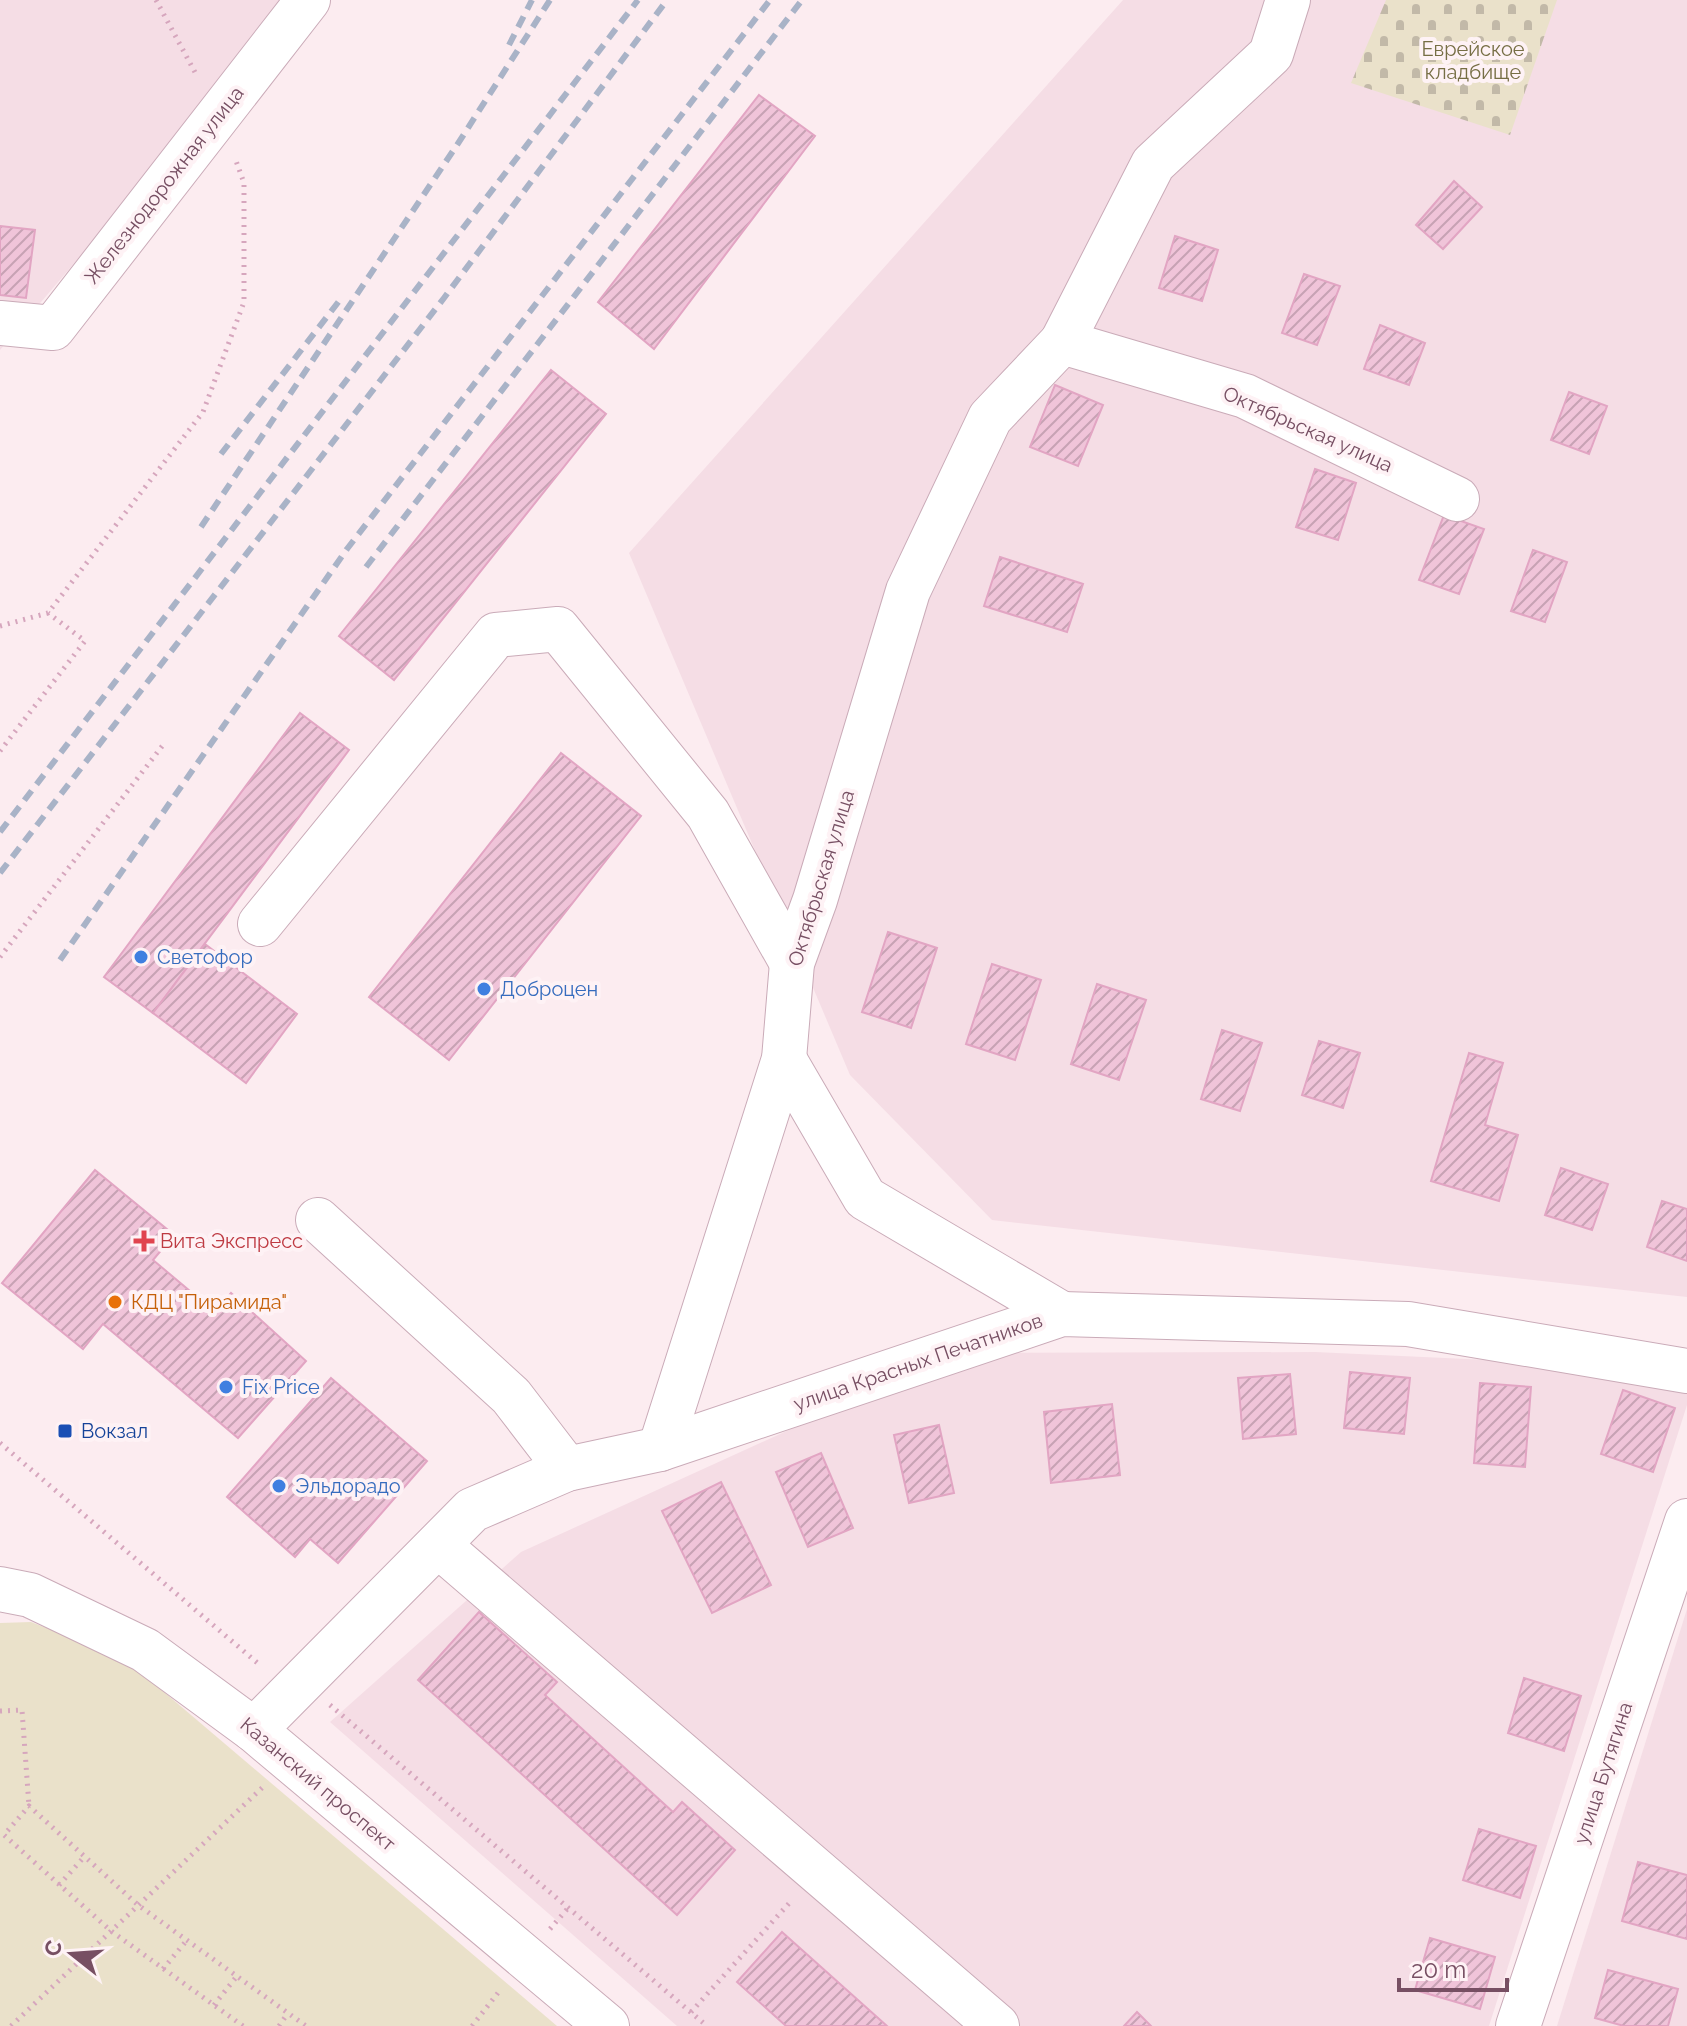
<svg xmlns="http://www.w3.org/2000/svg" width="1687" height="2026" viewBox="0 0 1687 2026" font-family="Raleway,sans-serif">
	<defs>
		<pattern id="cemetery-stones" width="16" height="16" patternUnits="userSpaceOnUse" patternTransform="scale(2)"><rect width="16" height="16" fill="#eae1ca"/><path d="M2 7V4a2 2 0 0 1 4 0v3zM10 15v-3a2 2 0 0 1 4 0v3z" fill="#c2b9a8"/></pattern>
		<pattern id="building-hatch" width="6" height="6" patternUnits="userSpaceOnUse" patternTransform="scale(2)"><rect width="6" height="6" fill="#f0c4d9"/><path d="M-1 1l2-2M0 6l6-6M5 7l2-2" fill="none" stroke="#c7a2b4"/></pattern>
	</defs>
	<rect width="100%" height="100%" fill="#fcecf0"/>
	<!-- residential -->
	<g fill="#f5dde5">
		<path d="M0,0H290L171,150L0,350Z"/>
		<path d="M1123,0H1687V1297L992,1220L850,1075L629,553Z"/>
		<path d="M1315,1352L1687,1369V1405L1489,2026H677L330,1722L521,1552L958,1353Z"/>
		<path d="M1687,1609V2026H1557Z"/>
	</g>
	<!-- green -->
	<path fill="#eae1ca" d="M31,1622L124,1658L557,2026H0V1623Z"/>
	<!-- cemetery -->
	<path fill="url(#cemetery-stones)" d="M1386,0H1557L1510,135L1351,83Z"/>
	<!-- building -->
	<g fill="url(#building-hatch)" stroke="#e2a5c3" stroke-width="2">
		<path d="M759,95L815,136L654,349L598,302Z"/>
		<path d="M1454,181L1482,207L1443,249L1416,225Z"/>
		<path d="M0,226L35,230L26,298L0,295Z"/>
		<path d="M1175,236L1218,250L1202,301L1159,288Z"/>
		<path d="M1304,274L1340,286L1317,345L1282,333Z"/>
		<path d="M1380,325L1425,343L1409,385L1364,369Z"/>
		<path d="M551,370L606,414L394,680L339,636Z"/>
		<path d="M1055,385L1103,405L1078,466L1030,447Z"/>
		<path d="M1569,392L1607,406L1589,454L1551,440Z"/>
		<path d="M1315,469L1356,483L1338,540L1296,527Z"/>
		<path d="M1444,515L1484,529L1459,594L1419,580Z"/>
		<path d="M1533,550L1567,562L1545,622L1511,611Z"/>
		<path d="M1000,557L1083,584L1067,632L984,606Z"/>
		<path d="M300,713L349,750L153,1013L104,977Z"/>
		<path d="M561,753L641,816L449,1060L369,997Z"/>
		<path d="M888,932L937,948L911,1028L862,1012Z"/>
		<path d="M205,944L297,1014L246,1083L153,1013Z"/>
		<path d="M992,964L1041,980L1015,1060L966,1044Z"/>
		<path d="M1097,984L1146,1000L1119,1080L1071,1064Z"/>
		<path d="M1222,1030L1262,1043L1240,1111L1201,1099Z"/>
		<path d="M1319,1041L1360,1053L1343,1108L1302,1095Z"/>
		<path d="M1469,1053L1503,1063L1485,1125L1518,1135L1499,1201L1431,1181Z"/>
		<path d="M1561,1168L1608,1184L1592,1230L1545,1215Z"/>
		<path d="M95,1170L174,1235L153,1260L215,1312L231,1293L306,1361L238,1438L103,1324L83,1349L2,1283Z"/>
		<path d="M1662,1201L1687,1209V1261L1647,1247Z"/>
		<path d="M1350,1372L1410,1378L1404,1434L1344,1428Z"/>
		<path d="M1290,1374L1296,1434L1243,1439L1238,1378Z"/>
		<path d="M331,1378L427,1461L338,1563L310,1539L295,1557L227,1497Z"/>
		<path d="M1480,1383L1531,1387L1525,1467L1474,1463Z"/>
		<path d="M1623,1390L1675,1408L1653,1472L1601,1454Z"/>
		<path d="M1112,1404L1120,1475L1051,1483L1044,1412Z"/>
		<path d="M939,1425L954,1493L909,1503L894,1435Z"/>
		<path d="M821,1453L853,1528L808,1547L776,1472Z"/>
		<path d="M721,1482L771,1585L712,1613L662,1511Z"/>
		<path d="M479,1612L557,1682L545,1695L673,1812L682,1802L735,1850L677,1915L418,1680Z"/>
		<path d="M1524,1678L1581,1696L1564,1751L1508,1733Z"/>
		<path d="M1479,1829L1536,1846L1520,1898L1463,1880Z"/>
		<path d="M1638,1862L1687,1875V1939L1622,1921Z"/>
		<path d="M782,1932L887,2026H786L737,1982Z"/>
		<path d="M1430,1938L1495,1957L1480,2009L1415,1990Z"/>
		<path d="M1608,1970L1678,1989L1668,2026H1624L1595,2018Z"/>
		<path d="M1137,2012L1151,2026H1124Z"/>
	</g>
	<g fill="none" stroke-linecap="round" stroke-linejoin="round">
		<defs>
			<g id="minor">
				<path d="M0,323L53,328L308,0"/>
				<path d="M1062,342L1153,164L1271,54L1288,0"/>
				<path d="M260,924L496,635L558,629L708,814L792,963"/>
				<path d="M784,1059L865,1198L1062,1314"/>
				<path d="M318,1220L511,1396L567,1469"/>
				<path d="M660,1449L784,1059L792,963L815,900L908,591L990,418L1062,342L1245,396L1457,499"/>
				<path d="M438,1545L997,2026"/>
				<path d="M0,1589L30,1595L145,1650L254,1730L607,2026"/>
				<path d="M254,1730L472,1510L567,1469L660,1449L1062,1314L1408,1324L1687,1371"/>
				<path d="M1518,2026L1687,1521"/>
			</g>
		</defs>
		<!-- minor casing -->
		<use href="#minor" stroke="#caabb8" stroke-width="46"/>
		<!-- path -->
		<g stroke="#d6a6bd" stroke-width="5" stroke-dasharray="2 6" stroke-linecap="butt">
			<path d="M156,0L197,76"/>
			<path d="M0,626L48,613L203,412L244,302V183L235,158"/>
			<path d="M0,751L85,641L48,613"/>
			<path d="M0,957L163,745"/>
			<path d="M0,1443L261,1666"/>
			<path d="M330,1705L707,2026"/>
			<path d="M0,1711L22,1710L29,1806"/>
			<path d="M59,1885L85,1856"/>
			<path d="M550,1929L568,1908"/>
			<path d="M163,1969L187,1940"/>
			<path d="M214,2005L237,1976"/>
			<path d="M691,2012L792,1900"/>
			<path d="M11,2026L263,1787"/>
			<path d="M243,2026L111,1931L4,1835L29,1806L138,1905L306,2026"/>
			<path d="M279,2026L288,2013"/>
			<path d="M472,2026L501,1989"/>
		</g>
		<!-- minor -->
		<use href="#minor" stroke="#fff" stroke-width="44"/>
		<!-- rail -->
		<g stroke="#a9b3c7" stroke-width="6" stroke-dasharray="12 8" stroke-linecap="butt">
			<path d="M509,45L532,0"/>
			<path d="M221,454L343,296"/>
			<path d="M201,527L457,145L550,0"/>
			<path d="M366,567L802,0"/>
			<path d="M0,832L638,0"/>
			<path d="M0,873L444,298L667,0"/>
			<path d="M60,960L347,549L770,0"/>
		</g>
	</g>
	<!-- markers -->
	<g fill="#3f7fe0" stroke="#fef2f5" stroke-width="3">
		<circle cx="141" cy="957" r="8"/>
		<circle cx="484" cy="989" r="8"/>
		<circle cx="226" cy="1387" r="8"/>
		<circle cx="279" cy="1486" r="8"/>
	</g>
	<path fill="#e0444e" stroke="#fef2f5" stroke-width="3" d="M140 1229h8v8h8v8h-8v8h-8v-8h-8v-8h8z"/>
	<circle fill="#e8710a" stroke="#fef2f5" stroke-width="3" cx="115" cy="1302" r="8"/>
	<rect fill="#1a4fb4" stroke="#fef2f5" stroke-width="3" x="57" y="1423" width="16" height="16" rx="4"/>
	<g text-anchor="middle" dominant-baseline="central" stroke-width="8" stroke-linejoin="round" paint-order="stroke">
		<!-- park labels -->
		<g font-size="20" fill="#766e44" stroke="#fef2f5">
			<text x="1473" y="49">Еврейское<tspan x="1473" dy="23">кладбище</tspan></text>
		</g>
		<!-- street labels -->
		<g font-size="20" fill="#774f63" stroke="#fef2f5">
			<text transform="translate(164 185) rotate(-52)">Железнодорожная улица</text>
			<text transform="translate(1308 429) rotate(24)">Октябрьская улица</text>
			<text transform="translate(821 878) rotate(-73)">Октябрьская улица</text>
			<text transform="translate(918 1362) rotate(-19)">улица Красных Печатников</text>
			<text transform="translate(1603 1773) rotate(-72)">улица Бутягина</text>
			<text transform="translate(318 1784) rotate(40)">Казанский проспект</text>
		</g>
		<!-- shop labels -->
		<g font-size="20" fill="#366cbe" stroke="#fef2f5" text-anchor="start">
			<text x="157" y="957">Светофор</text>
			<text x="500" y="989">Доброцен</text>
			<text x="242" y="1387">Fix Price</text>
			<text x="295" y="1486">Эльдорадо</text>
		</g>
		<!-- health labels -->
		<g font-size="20" fill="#be3a42" stroke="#fef2f5" text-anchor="start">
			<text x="160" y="1241">Вита Экспресс</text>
		</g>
		<!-- food labels -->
		<g font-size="20" fill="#c56008" stroke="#fef2f5" text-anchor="start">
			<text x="131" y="1302">КДЦ "Пирамида"</text>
		</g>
		<!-- transit labels -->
		<g font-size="20" fill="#164399" stroke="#fef2f5" text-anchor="start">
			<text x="81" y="1431">Вокзал</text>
		</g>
	</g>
	<!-- north arrow -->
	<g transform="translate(72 1954) rotate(287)" stroke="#fef2f5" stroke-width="6" paint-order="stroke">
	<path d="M0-6L14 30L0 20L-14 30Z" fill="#774f63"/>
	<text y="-12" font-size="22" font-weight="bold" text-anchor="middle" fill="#774f63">С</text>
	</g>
	<!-- scale -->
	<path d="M1399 1978v12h108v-12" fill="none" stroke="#774f63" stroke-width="4"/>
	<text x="1411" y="1978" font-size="24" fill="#774f63" stroke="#fef2f5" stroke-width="6" paint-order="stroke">20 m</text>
</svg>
